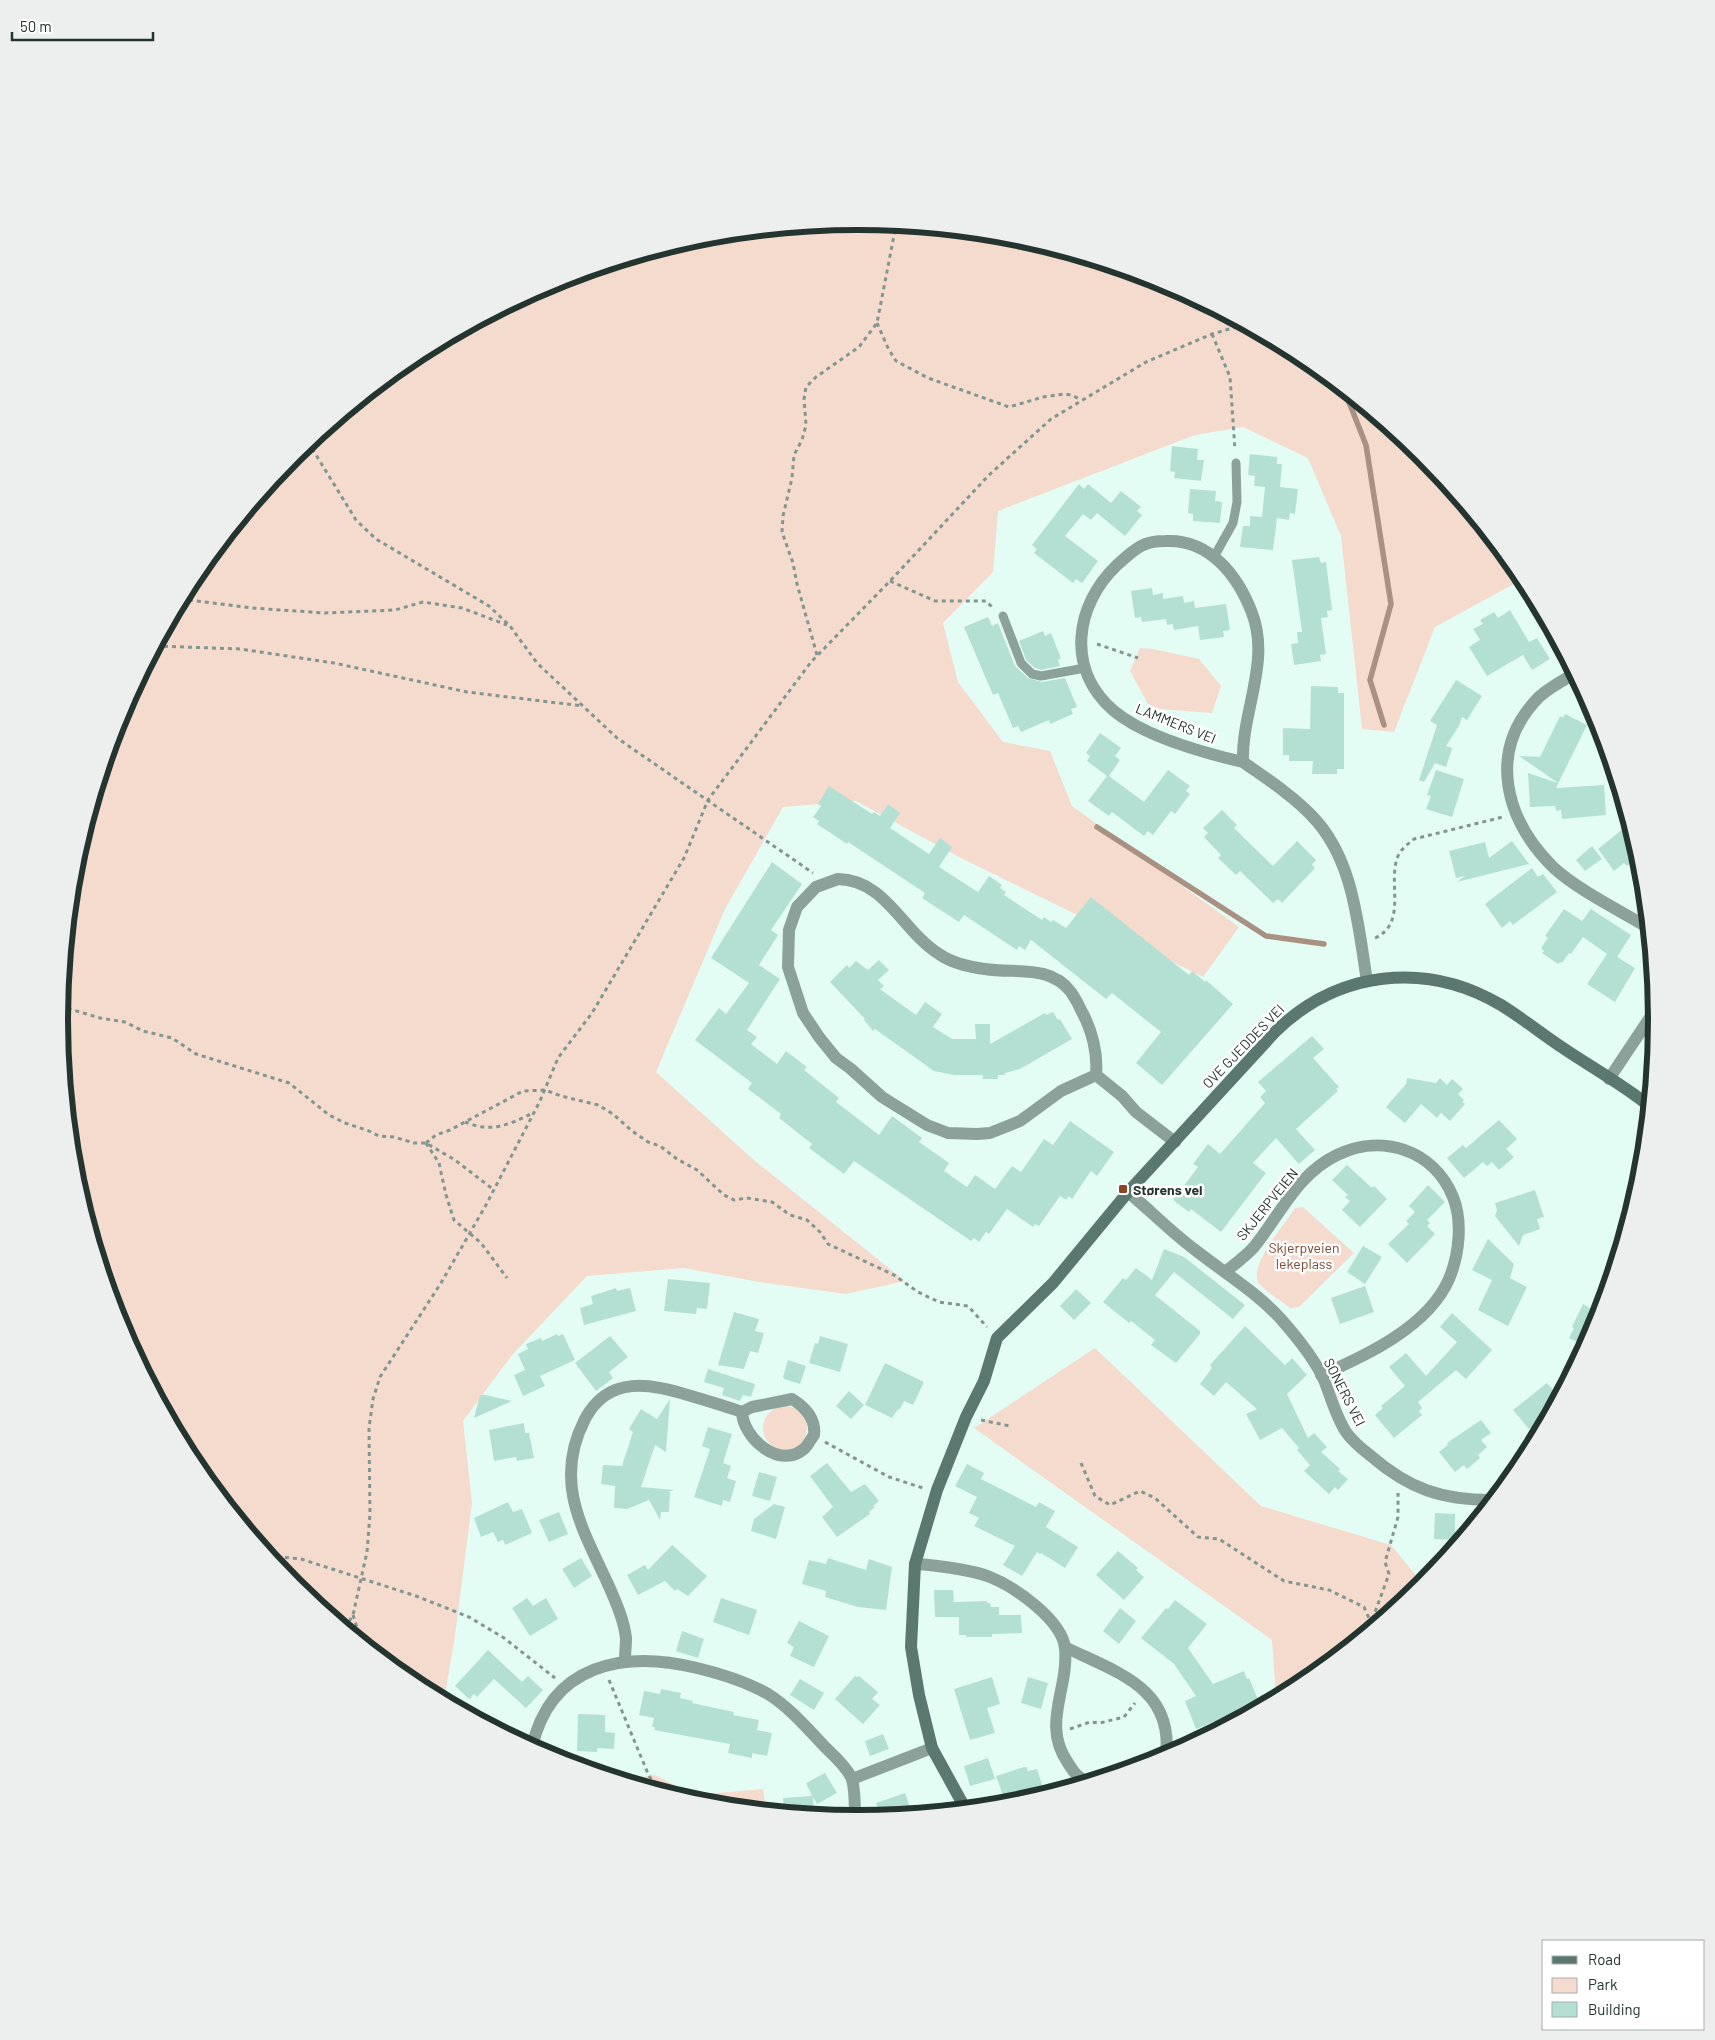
<svg xmlns="http://www.w3.org/2000/svg" width="1715" height="2040" viewBox="0 0 1715 2040" font-family="Barlow,sans-serif">
	<rect width="100%" height="100%" fill="#e3fdf5"/>
	<!-- green -->
	<g fill="#f5dace">
		<path d="M858,221L1014,237L1163,282L1301,356L1423,455L1523,579L1435,627L1394,732L1362,729L1341,536L1308,458L1243,427L1195,435L998,511L993,572L943,623L958,682L1003,742L1050,751L1072,806L1239,927L1203,977L957,856L856,801L783,807L725,909L656,1072L755,1161L905,1281L846,1294L759,1282L684,1268L587,1276L512,1355L463,1421L472,1503L455,1636L444,1700L413,1684L292,1585L193,1464L119,1325L74,1176L59,1020L74,864L120,714L194,576L293,455L414,356L552,282L702,237Z"/>
		<path d="M1140,648L1153,649L1199,659L1221,686L1212,713L1160,709L1148,704L1130,671Z"/>
		<path d="M1303,1207L1354,1253L1299,1307L1290,1308C1282,1301 1265,1292 1259,1283C1247,1267 1286,1223 1295,1208Z"/>
		<path d="M1095,1348L1261,1506L1391,1545L1423,1584L1301,1684L1276,1698L1272,1640L974,1428Z"/>
		<circle cx="785" cy="1428" r="22"/>
		<path d="M655,1775L694,1795L763,1789L766,1810L701,1803L645,1786L642,1777Z"/>
	</g>
	<g fill="none" stroke-linecap="round" stroke-linejoin="round">
		<!-- stream -->
		<g stroke="#a89082" stroke-width="5.5">
			<path d="M1345,392L1366,445L1391,604L1370,680L1384,725"/>
			<path d="M1097,827L1266,936L1324,944"/>
		</g>
	</g>
	<!-- building -->
	<g fill="#b4e0d3">
		<path d="M1172,446L1198,449L1197,460H1204L1201,481L1174,478L1175,472L1170,471Z"/>
		<path d="M1250,454L1277,457V464H1282L1280,487L1298,489L1295,514L1290,513L1289,520L1277,518L1273,550L1240,547L1243,526H1250V516L1262,517L1265,487L1254,486L1255,476L1248,475Z"/>
		<path d="M1079,484L1084,489L1088,484L1111,503L1121,491L1141,507L1137,511L1142,515L1125,536L1097,513L1091,520L1083,514L1065,536L1098,561L1082,583L1076,579L1073,583L1034,553L1037,549L1032,545Z"/>
		<path d="M1190,489L1216,491L1215,501L1222,502L1220,523L1193,521V514L1188,513Z"/>
		<path d="M1319,557L1321,563L1326,562L1332,610L1327,611L1328,617L1321,618L1326,654L1320,655L1321,661L1294,665L1291,644L1298,643L1297,632H1302L1292,560Z"/>
		<path d="M1152,588L1153,595L1163,593V599L1183,596L1184,603L1194,601L1195,608L1226,604L1230,630L1223,631L1224,637L1200,640L1198,626L1174,630L1173,624L1167,625L1166,619L1142,622L1141,617L1135,618L1131,591Z"/>
		<path d="M1510,610L1529,642L1537,638L1550,659L1532,670L1523,655L1487,676L1469,647L1480,640L1473,629L1483,624L1480,620L1494,612L1498,618Z"/>
		<path d="M988,617L992,626L998,623L1015,666L1028,678L1042,682L1065,678L1077,707L1071,709L1073,714L1050,724L1049,720L1021,732L1018,726L1013,728L998,693L993,695L964,627Z"/>
		<path d="M1043,631L1045,636L1051,633L1061,658L1058,660L1060,666L1041,670L1035,668L1026,660L1019,641Z"/>
		<path d="M1456,680L1482,696L1467,720L1462,717L1459,726L1446,746L1452,748L1446,767L1435,763L1424,782L1419,780L1437,725L1430,721Z"/>
		<path d="M1311,686L1338,687V693H1344V769H1337V774H1312L1313,761H1289V755H1283V728L1310,729Z"/>
		<path d="M1565,714L1587,725L1556,788L1604,785L1606,815L1562,819L1561,810L1556,811L1555,806L1530,807L1528,773L1558,783L1519,756L1540,757L1560,716L1563,718Z"/>
		<path d="M1100,733L1121,748L1115,756L1120,760L1109,776L1144,802L1168,770L1190,786L1186,791L1190,794L1175,814L1171,811L1153,835L1148,831L1144,836L1112,812L1109,816L1088,801L1107,776L1087,761L1090,756L1086,753Z"/>
		<path d="M1436,770L1464,779L1452,817L1426,809L1431,796L1427,795Z"/>
		<path d="M829,786L872,814L874,812L880,816L888,804L900,813L890,828L929,854L940,838L952,847L939,867L978,892L989,876L1002,885L1000,888L1006,892L1004,895L1042,920L1044,917L1051,922L1053,920L1066,928L1091,897L1189,975L1192,971L1205,982L1206,980L1233,1004L1162,1085L1136,1063L1161,1032L1112,993L1106,999L1031,940L1025,950L1019,946L1017,950L964,915L959,922L922,898L925,893L848,842L847,844L817,824L819,821L813,817L821,806L818,804Z"/>
		<path d="M1222,810L1237,825L1234,828L1273,866L1297,841L1316,860L1312,865L1315,868L1282,903L1278,899L1273,903L1240,871L1236,875L1218,858L1221,855L1204,837L1208,833L1203,828Z"/>
		<path d="M1629,824L1638,856L1627,866L1624,863L1614,871L1598,849Z"/>
		<path d="M1512,841L1529,864L1457,882L1465,876L1456,878L1449,851L1485,842L1489,858Z"/>
		<path d="M1592,846L1602,859L1585,871L1576,860Z"/>
		<path d="M772,862L802,884L771,930L778,935L759,965L780,979L747,1030L757,1037L751,1044L777,1064L786,1051L807,1067L804,1070L839,1098L836,1102L879,1135L892,1116L922,1138L919,1142L949,1163L944,1171L967,1187L975,1175L995,1189L1012,1166L1021,1172L1044,1139L1053,1145L1070,1121L1114,1152L1097,1176L1091,1171L1072,1199L1069,1196L1066,1200L1060,1196L1039,1226L1035,1224L1033,1227L1007,1209L989,1234L986,1232L979,1242L974,1238L971,1241L854,1161L844,1174L809,1148L812,1144L779,1118L781,1114L748,1089L752,1083L695,1040L719,1008L726,1014L749,983L711,958Z"/>
		<path d="M1532,868L1538,877L1543,874L1557,892L1513,925L1510,921L1502,928L1485,904Z"/>
		<path d="M1564,909L1582,921L1591,909L1631,935L1617,957L1635,968L1615,1002L1587,984L1607,954L1583,937L1571,954L1569,953L1562,963L1560,962L1558,964L1542,953L1544,951L1541,948L1548,938L1545,936Z"/>
		<path d="M879,960L889,970L878,980L884,986L880,989L916,1015L925,1002L942,1014L933,1027L952,1039H976L975,1024H990V1044L1045,1013L1046,1015L1053,1012L1058,1020L1060,1019L1072,1039L1020,1069L1005,1073V1075H998V1079H983V1075H954L934,1071L875,1029L873,1031L864,1020L865,1019L830,982L847,965L849,968L856,961L868,970Z"/>
		<path d="M1312,1036L1324,1049L1313,1058L1339,1087L1336,1089L1338,1091L1296,1129L1315,1150L1299,1164L1276,1138L1253,1163L1266,1173L1221,1232L1191,1209L1189,1212L1173,1200L1198,1167L1193,1164L1208,1144L1220,1154L1265,1103L1260,1097L1266,1091L1258,1082Z"/>
		<path d="M1407,1078L1436,1083L1440,1078L1447,1085L1452,1079L1463,1089L1458,1094L1464,1100L1462,1102L1465,1104L1450,1121L1441,1113L1437,1118L1421,1104L1405,1123L1386,1107L1406,1084Z"/>
		<path d="M1499,1120L1517,1139L1506,1149L1514,1157L1499,1170L1492,1162L1487,1166L1483,1162L1464,1178L1447,1158L1463,1145L1466,1148Z"/>
		<path d="M1347,1165L1372,1188L1374,1186L1387,1199L1360,1227L1342,1210L1350,1201L1345,1197L1348,1195L1332,1180Z"/>
		<path d="M1428,1185L1445,1202L1427,1220L1430,1223L1427,1226L1435,1234L1407,1263L1388,1244L1409,1224L1406,1221L1415,1212L1409,1206Z"/>
		<path d="M1535,1190L1544,1217L1537,1219L1540,1229L1523,1235L1519,1246L1495,1216L1497,1210L1495,1203Z"/>
		<path d="M1488,1239L1514,1264L1510,1278L1527,1287L1508,1326L1478,1310L1492,1280L1472,1270Z"/>
		<path d="M1363,1246L1382,1257L1365,1284L1347,1272Z"/>
		<path d="M1164,1249L1184,1257L1245,1305L1233,1319L1174,1272L1155,1295L1200,1331V1334L1176,1363L1151,1345L1155,1340L1131,1321L1129,1323L1103,1302L1123,1278L1126,1280L1136,1268L1152,1280Z"/>
		<path d="M668,1279L710,1283L707,1309L697,1308L696,1314L664,1311Z"/>
		<path d="M1365,1286L1374,1312L1340,1324L1331,1298Z"/>
		<path d="M616,1288L617,1291L630,1288L636,1311L584,1325L580,1308L593,1304L591,1296Z"/>
		<path d="M1076,1289L1091,1303L1074,1320L1060,1306Z"/>
		<path d="M1583,1304L1599,1313L1595,1326L1585,1346L1569,1338L1574,1328L1572,1327Z"/>
		<path d="M734,1312L759,1319L755,1331L764,1333L758,1353L750,1351L744,1369L718,1365Z"/>
		<path d="M1452,1313L1492,1350L1466,1379L1456,1370L1418,1402L1422,1408L1419,1411L1422,1415L1394,1438L1375,1415L1383,1408L1381,1406L1405,1386L1389,1367L1406,1353L1426,1376L1457,1342L1440,1327Z"/>
		<path d="M1245,1326L1285,1365L1292,1358L1307,1375L1287,1394L1308,1438L1314,1433L1327,1447L1321,1452L1340,1469L1338,1471L1348,1479L1338,1490L1335,1487L1329,1494L1304,1471L1310,1465L1297,1450L1299,1448L1282,1428L1260,1440L1246,1414L1257,1409L1226,1382L1214,1396L1200,1384L1212,1368L1210,1365Z"/>
		<path d="M557,1334L558,1336L563,1334L575,1360L540,1376L545,1386L523,1396L514,1375L525,1370L518,1354L528,1349L526,1344L541,1338L542,1341Z"/>
		<path d="M610,1336L628,1357L609,1372L613,1378L596,1391L575,1363Z"/>
		<path d="M820,1336L848,1344L840,1372L809,1363L815,1343L818,1344Z"/>
		<path d="M788,1360L806,1366L800,1384L784,1379L783,1377Z"/>
		<path d="M885,1363L924,1382L913,1405L904,1401L900,1409H898L892,1418L865,1405Z"/>
		<path d="M708,1369L755,1384L751,1397L743,1395L740,1401L722,1395L724,1388L704,1382Z"/>
		<path d="M1547,1383L1558,1396L1549,1413L1529,1429L1513,1410Z"/>
		<path d="M849,1391L864,1405L851,1419L836,1406Z"/>
		<path d="M480,1395H485L512,1401L474,1418Z"/>
		<path d="M670,1399L666,1452L655,1445L641,1487L674,1490L668,1492H670L669,1512H661L660,1520L649,1500L627,1509L614,1508L615,1486L601,1484L603,1465L622,1466L633,1432L629,1429L641,1409L657,1419Z"/>
		<path d="M1481,1420L1491,1433L1481,1440L1487,1447L1478,1455L1480,1458L1467,1469L1464,1465L1455,1472L1439,1452L1448,1445L1447,1443Z"/>
		<path d="M524,1423L525,1433H529L534,1458L517,1461L516,1457L494,1461L489,1430Z"/>
		<path d="M708,1427L732,1434L723,1463L731,1466L727,1478L736,1481L730,1502L723,1500L722,1506L694,1497L710,1449L702,1446Z"/>
		<path d="M827,1463L851,1492L865,1484L879,1501L873,1506L875,1507L869,1512L870,1514L837,1537L822,1517L833,1507L810,1476Z"/>
		<path d="M967,1464L984,1473L981,1479L1036,1507L1039,1502L1055,1511L1046,1527L1078,1547L1065,1568L1041,1553L1040,1554L1037,1552L1022,1576L1003,1565L1015,1546L974,1526L979,1518L969,1513L977,1497L955,1486Z"/>
		<path d="M759,1472L777,1477L770,1501L752,1496Z"/>
		<path d="M508,1502L513,1512L522,1509L532,1533L505,1545L503,1540L498,1542L493,1532L481,1537L474,1518Z"/>
		<path d="M774,1504L785,1507L776,1539L751,1531L754,1519Z"/>
		<path d="M559,1512L568,1534L549,1542L539,1520Z"/>
		<path d="M1435,1513L1455,1514V1540L1434,1539Z"/>
		<path d="M672,1545L707,1576L688,1596L677,1589L675,1591L665,1581L638,1595L627,1575L645,1565L648,1570Z"/>
		<path d="M1118,1551L1138,1568L1136,1570L1144,1577L1124,1600L1096,1575Z"/>
		<path d="M581,1558L592,1576L574,1588L562,1569Z"/>
		<path d="M828,1558L866,1570L869,1559L892,1567L886,1610L858,1607L825,1597L826,1591L802,1584L809,1560L826,1564Z"/>
		<path d="M934,1590H953L954,1602L987,1601V1603H990L991,1607H999V1615H1021L1022,1633L992,1634V1637H966V1635H959V1617H935Z"/>
		<path d="M527,1598L533,1606L546,1598L558,1619L530,1636L512,1608Z"/>
		<path d="M721,1598L757,1610L749,1635L713,1622Z"/>
		<path d="M1175,1600L1207,1624L1188,1648L1213,1684L1244,1671L1247,1679L1249,1678L1259,1702L1256,1703L1258,1707L1234,1720L1232,1715L1196,1729L1185,1701L1196,1696L1174,1664L1141,1638L1166,1608L1168,1609Z"/>
		<path d="M1120,1608L1136,1621L1119,1644L1103,1631Z"/>
		<path d="M799,1621L829,1636L814,1667L790,1656L794,1647L787,1643Z"/>
		<path d="M682,1631L704,1639L698,1658L676,1651Z"/>
		<path d="M488,1650L522,1682L528,1676L543,1690L526,1708L494,1679L477,1697L474,1694L469,1699L455,1686Z"/>
		<path d="M855,1676L857,1677L859,1676L878,1692L872,1699L880,1705L863,1724L835,1699Z"/>
		<path d="M992,1677L1000,1704L987,1708L995,1733L970,1740L954,1689Z"/>
		<path d="M1028,1677L1048,1683L1041,1709L1021,1703Z"/>
		<path d="M800,1679L824,1693L814,1710L790,1695Z"/>
		<path d="M661,1689L681,1693L680,1698L693,1701L692,1703L734,1712L733,1715L759,1720L757,1730L772,1733L767,1756L752,1753V1758L728,1753L730,1744L654,1730L655,1727H652L654,1718L639,1715L644,1691L660,1694Z"/>
		<path d="M578,1714L605,1715V1732L615,1733L614,1749L597,1748V1752L577,1751Z"/>
		<path d="M883,1734L889,1749L870,1756L865,1741Z"/>
		<path d="M988,1758L995,1779L970,1786L964,1766Z"/>
		<path d="M1024,1767H1027L1028,1771L1037,1769L1045,1794L1006,1804L996,1776Z"/>
		<path d="M825,1773L837,1793L817,1804L813,1797L814,1814L784,1811L783,1798L812,1796L806,1783Z"/>
		<path d="M905,1793L912,1813L881,1816L876,1803Z"/>
	</g>
	<g fill="none" stroke-linecap="round" stroke-linejoin="round">
		<!-- path -->
		<g stroke="#819690" stroke-width="3" stroke-dasharray="4 4" stroke-linecap="butt">
			<path d="M877,323L888,348L896,361L928,378L1009,407L1043,397L1064,394L1071,395L1080,399"/>
			<path d="M1212,334L1230,377L1235,450"/>
			<path d="M308,442L356,520L376,539L489,606L510,626L537,663L617,738L813,873"/>
			<path d="M890,581L935,601H986L993,608"/>
			<path d="M181,599L252,608L325,613L395,610L423,602L462,608L507,625"/>
			<path d="M1097,644L1138,658"/>
			<path d="M156,646L240,649L334,663L467,692L583,706"/>
			<path d="M817,655L797,584L793,563L782,532L783,516L792,478L794,455L802,440L806,425L804,399L806,387L816,377L859,347L877,323L896,225"/>
			<path d="M1375,938C1408,923 1387,882 1398,856C1402,848 1408,844 1414,839L1503,817"/>
			<path d="M60,1006L100,1018L125,1022L143,1031L172,1038L196,1054L289,1083L329,1115L345,1123L369,1131L379,1136L394,1137L414,1143H426L455,1160L494,1190"/>
			<path d="M465,1122C471,1124 478,1127 484,1127C501,1129 519,1120 533,1113"/>
			<path d="M426,1143L436,1135L450,1130L523,1091L545,1090L561,1096L598,1105L613,1114L632,1131L648,1142L660,1146L677,1159L697,1170L724,1195L734,1200L747,1198L772,1202L790,1215L807,1220L820,1232L828,1244L894,1275L918,1292L939,1302L968,1306L987,1327"/>
			<path d="M426,1143L439,1163L446,1195L454,1220L481,1243L507,1278"/>
			<path d="M981,1420L1010,1426"/>
			<path d="M825,1442L889,1477L923,1488"/>
			<path d="M1081,1463L1095,1496L1110,1505L1140,1491L1155,1498L1198,1537L1219,1539L1284,1581L1329,1590L1364,1607L1371,1623"/>
			<path d="M269,1556L301,1559L416,1596L469,1617L504,1638L555,1678"/>
			<path d="M353,1615L361,1640"/>
			<path d="M1371,1627V1623L1389,1574L1385,1562L1398,1517V1493"/>
			<path d="M345,1628L353,1615L367,1552L370,1514L369,1428L373,1399L380,1377L441,1283L486,1205L540,1101L558,1058L592,1013L684,858L708,800L811,662L890,581L989,475L1051,419L1146,362L1212,334L1243,325"/>
			<path d="M609,1680L649,1776L660,1791"/>
			<path d="M1070,1729L1090,1722L1100,1723L1124,1717L1135,1703"/>
		</g>
		<!-- lane -->
		<g stroke="#8ca19a" stroke-width="9">
			<path d="M1214,557L1233,523L1237,502L1236,463"/>
			<path d="M1003,616L1021,663L1032,674L1041,676L1085,668"/>
		</g>
		<!-- street -->
		<g stroke="#8ca19a" stroke-width="12">
			<path d="M1574,674C1562,681 1549,688 1539,697C1486,751 1505,820 1554,868C1578,890 1619,910 1647,927"/>
			<path d="M1243,762C1204,753 1144,736 1114,711C1066,670 1074,606 1117,565C1125,558 1132,551 1141,546C1148,542 1158,541 1166,541C1210,539 1238,576 1252,613C1271,662 1241,713 1243,762C1267,779 1292,795 1312,816C1354,859 1358,926 1367,981"/>
			<path d="M838,879C886,880 902,931 939,954C952,963 969,967 985,969C1015,974 1050,964 1071,992C1075,998 1079,1005 1082,1012C1092,1030 1098,1054 1096,1075L1061,1091L1020,1121L990,1133L977,1134L948,1133L927,1125L882,1097L851,1069L836,1058L819,1037L803,1013L788,967L789,930L797,907L816,887Z"/>
			<path d="M1096,1075L1122,1096L1136,1112L1175,1142"/>
			<path d="M1609,1079L1655,1010"/>
			<path d="M1128,1192C1151,1211 1171,1232 1194,1249C1223,1272 1255,1291 1280,1318C1295,1335 1315,1359 1324,1380C1331,1397 1336,1417 1346,1432C1352,1441 1362,1449 1371,1456C1409,1489 1442,1500 1492,1500"/>
			<path d="M1225,1272C1235,1264 1246,1256 1254,1247C1280,1215 1297,1174 1337,1155C1382,1133 1434,1150 1453,1197C1463,1222 1459,1255 1449,1279C1429,1326 1366,1356 1321,1375"/>
			<path d="M915,1564C935,1565 973,1570 990,1577C1015,1587 1062,1620 1065,1648C1069,1690 1041,1724 1068,1763C1073,1771 1077,1777 1086,1781"/>
			<path d="M1065,1647C1115,1672 1174,1687 1166,1756"/>
			<path d="M625,1661C625,1653 626,1645 626,1638C624,1620 615,1600 608,1584C582,1528 553,1481 585,1419C609,1374 651,1384 691,1396C708,1401 725,1406 742,1412L752,1407L792,1399C805,1407 816,1418 814,1435C811,1439 808,1445 805,1448C780,1471 743,1438 742,1412"/>
			<path d="M532,1747C551,1664 624,1650 697,1668C722,1674 745,1681 768,1694C789,1707 807,1728 824,1746C833,1755 845,1765 851,1777C855,1785 855,1809 855,1819"/>
			<path d="M852,1779L932,1748"/>
		</g>
		<!-- secondary -->
		<path stroke="#5a786f" stroke-width="12" d="M965,1808L932,1748L919,1695L911,1647L915,1564L937,1490L966,1417L984,1381L997,1338L1053,1283L1128,1192L1275,1032C1337,971 1425,960 1501,1005C1522,1018 1542,1034 1563,1048C1591,1067 1622,1084 1648,1105"/>
	</g>
	<!-- markers -->
	<rect fill="#8c4522" stroke="#fff" stroke-width="2" x="1118" y="1184" width="10" height="10" rx="2.5"/>
	<g text-anchor="middle" dominant-baseline="central" stroke-width="5" stroke-linejoin="round" paint-order="stroke">
		<!-- street labels -->
		<g font-size="14" fill="#243530" stroke="#fff">
			<text transform="translate(1176 723) rotate(22)">LAMMERS VEI</text>
			<text transform="translate(1243 1046) rotate(-46)">OVE GJEDDES VEI</text>
			<text transform="translate(1267 1204) rotate(-51)">SKJERPVEIEN</text>
			<text transform="translate(1345 1392) rotate(63)">SONERS VEI</text>
		</g>
		<!-- poi labels -->
		<g font-size="14" font-weight="bold" fill="#243530" stroke="#fff" text-anchor="start">
			<text x="1133" y="1189">Størens vei</text>
		</g>
		<!-- park labels -->
		<g font-size="14" fill="#7e472e" stroke="#fff">
			<text x="1304" y="1247">Skjerpveien<tspan x="1304" dy="16">lekeplass</tspan></text>
		</g>
	</g>
	<!-- crop -->
	<path d="M0 0H1715V2040H0ZM68 1020a790 790 0 1 1 1580 0a790 790 0 1 1-1580 0Z" fill="#edefee" fill-rule="evenodd"/>
	<path fill="none" stroke="#243530" stroke-width="6" d="M68 1020a790 790 0 1 1 1580 0a790 790 0 1 1-1580 0Z"/>
	<!-- legend -->
	<rect x="1542" y="1940" width="162" height="90" fill="#ffffff" stroke="#a7aeac"/>
	<rect x="1552" y="1956" width="25" height="8" fill="#5a786f" stroke="#a7aeac"/>
	<text x="1588" y="1965" font-size="15" fill="#243530">Road</text>
	<rect x="1552" y="1978" width="25" height="15" fill="#f5dace" stroke="#a7aeac"/>
	<text x="1588" y="1990" font-size="15" fill="#243530">Park</text>
	<rect x="1552" y="2002" width="25" height="15" fill="#b4e0d3" stroke="#a7aeac"/>
	<text x="1588" y="2015" font-size="15" fill="#243530">Building</text>
	<!-- scale -->
	<path d="M12 32v8h141v-8" fill="none" stroke="#243530" stroke-width="2.5"/>
	<text x="20" y="32" font-size="15" fill="#243530" stroke="#ffffff" stroke-width="4" paint-order="stroke">50 m</text>
</svg>
